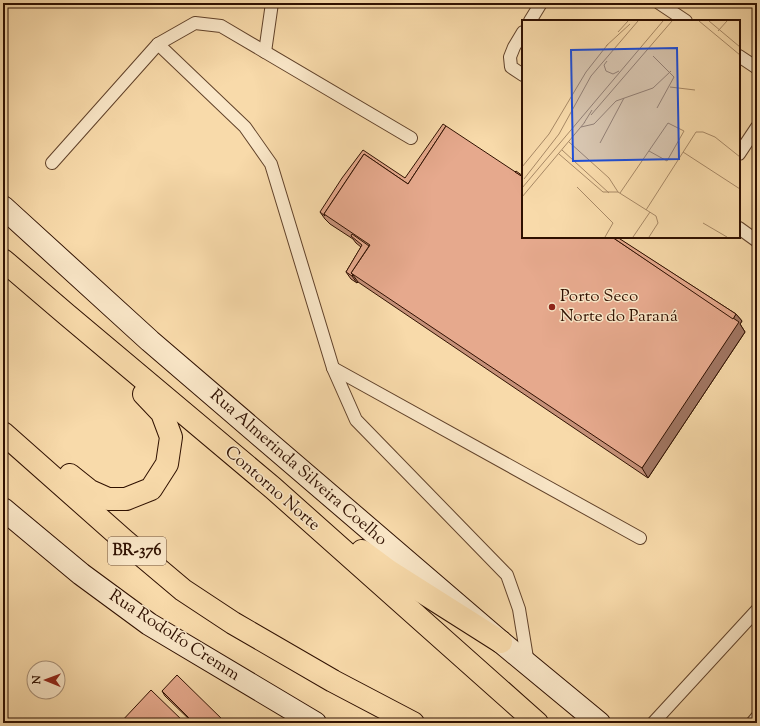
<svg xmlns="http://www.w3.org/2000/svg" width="760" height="726" viewBox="0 0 760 726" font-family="'Sorts Mill Goudy',serif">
	<rect width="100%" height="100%" fill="#f8daaa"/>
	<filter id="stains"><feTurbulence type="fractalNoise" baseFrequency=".005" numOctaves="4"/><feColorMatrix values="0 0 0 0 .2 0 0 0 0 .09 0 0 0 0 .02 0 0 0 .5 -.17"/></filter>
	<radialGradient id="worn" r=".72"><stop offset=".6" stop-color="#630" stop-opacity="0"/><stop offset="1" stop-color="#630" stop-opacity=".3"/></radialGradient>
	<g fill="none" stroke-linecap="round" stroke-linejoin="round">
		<defs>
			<g id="lane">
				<path d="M659,3L686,21"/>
				<path d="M530,21L541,3"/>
				<path d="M523,32L514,47L510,57L511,67L523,75"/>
				<path d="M158,44L245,127L271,164L333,368L356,420L507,575L519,609L528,664"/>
				<path d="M265,52L272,3"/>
				<path d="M739,56L757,68"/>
				<path d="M739,154L757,127"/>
				<path d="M52,163L158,44L195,23L221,26L411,138"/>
				<path d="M739,228L757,241"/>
				<path d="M333,368L640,538"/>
				<path d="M653,723L757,610"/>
				<path d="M752,723L757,717"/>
			</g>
			<g id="secondary">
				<path d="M3,207L150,341L501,642L599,723"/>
				<path d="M3,509L81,574L149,624L315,723"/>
			</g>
			<g id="highway">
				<path d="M3,260L66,314L273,488L537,723"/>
				<path d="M3,433L126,542L183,590L233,623L333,681L413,723"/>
				<path d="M70,475L90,491L108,499H126L151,489L167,464L171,437L162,413L144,394"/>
				<path d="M362,551L389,571L501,642"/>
			</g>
		</defs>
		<!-- lane casing -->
		<use href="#lane" stroke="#61422a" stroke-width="14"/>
		<!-- secondary casing -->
		<use href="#secondary" stroke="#2f1000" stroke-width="24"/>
		<!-- highway casing -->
		<use href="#highway" stroke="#2f1000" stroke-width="24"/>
		<!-- lane -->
		<use href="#lane" stroke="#fae7c8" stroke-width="12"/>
		<!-- secondary -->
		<use href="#secondary" stroke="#fae7c8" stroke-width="22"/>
		<!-- highway -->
		<use href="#highway" stroke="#f8daaa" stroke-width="22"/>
	</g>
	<!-- wall -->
	<g fill="#c69179" stroke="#2f1000">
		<path d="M515,172L736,314L742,321L740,324L745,332L648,478L358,282L357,283L351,279L346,272L361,247L356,243L353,239L330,224L325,219L320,212L405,178Z"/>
		<path d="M162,691L226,723H193L165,696Z"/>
	</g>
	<!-- shaded-wall -->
	<g fill="#a17663" stroke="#2f1000">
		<path d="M353,275L358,282L357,283L352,276Z"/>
		<path d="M736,314L742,321L740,324L745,332L648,478L642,468Z"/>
	</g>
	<!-- building -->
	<g fill="#e6a98d" stroke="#2f1000">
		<path d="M443,124L446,126L408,184L364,154L324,214L325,216L320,212L342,178L363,150L405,178Z"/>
		<path d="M446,126L523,177V237H612L739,322L642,468L351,273L370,245L324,214L364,154L408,184Z"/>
		<path d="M516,171L523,176V177L515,172Z"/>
		<path d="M352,234L369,246L351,273L353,275L352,276L346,272L362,245L351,236Z"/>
		<path d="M612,237H617L736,314L733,319Z"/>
		<path d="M177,675L226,723H194L162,691Z"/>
		<path d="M151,690L185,723H120Z"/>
	</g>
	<!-- markers -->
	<circle fill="#8f2418" stroke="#fae7c8" stroke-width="1.5" cx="552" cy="307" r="4"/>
	<g text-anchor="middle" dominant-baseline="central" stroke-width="3" stroke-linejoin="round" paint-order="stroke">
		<!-- shield labels -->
		<rect fill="#fae7c8" stroke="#6c503c" stroke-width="1" x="108" y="537" width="58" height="28" rx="3"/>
		<g font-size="16" font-weight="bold" fill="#2f1000">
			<text x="137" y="551">BR-376</text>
		</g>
		<!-- poi labels -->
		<g font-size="17" fill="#2f1000" stroke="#fae7c8" text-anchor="start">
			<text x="560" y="297">Porto Seco<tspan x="560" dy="20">Norte do Paraná</tspan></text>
		</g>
		<!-- street labels -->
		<g font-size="17" fill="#2f1000" stroke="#fae7c8">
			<text transform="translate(298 468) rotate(41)">Rua Almerinda Silveira Coelho</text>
			<text transform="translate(272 489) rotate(41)">Contorno Norte</text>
			<text transform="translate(174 636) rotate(33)">Rua Rodolfo Cremm</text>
		</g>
	</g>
	<!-- overview -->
	<g transform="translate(522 20)">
		<rect width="218" height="218" fill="#f8daaa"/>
		<path fill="none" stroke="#a88966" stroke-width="1" d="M177,1L218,35M187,1L218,27M196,11L205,1M96,12L106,1M84,26L108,4M131,36L152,57L135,88M85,41L82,45L84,51L91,54L97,51M148,67L173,70M69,95L150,1M62,103L70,90M59,107L72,104L94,81L131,68L149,51M47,122L87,158L96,172L134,196L136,203L127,217M78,123L102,78M40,130L87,173M161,132L218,169M37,134L81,172H96M0,147L27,114L64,52L86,24M2,159L37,114L69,56L116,1M55,167L91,203L83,217M0,168L141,1M98,173L146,103L162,111L145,141L127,131M0,177L63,102M124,190L174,112H181L193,117L218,137M181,203L205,217M111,217L128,192"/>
		<path fill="#1d4ed8" fill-opacity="0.15" stroke="#1d4ed8" stroke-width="2" d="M155,28L157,139L51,141L49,30Z"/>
		<rect width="218" height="218" fill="none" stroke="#2f1000" stroke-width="2"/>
	</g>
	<!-- margin -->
	<rect width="760" height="726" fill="none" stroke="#f8daaa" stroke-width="16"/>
	<rect x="4" y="4" width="752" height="718" fill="none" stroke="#2f1000" stroke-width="2"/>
	<rect x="8" y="8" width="744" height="710" fill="none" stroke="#2f1000"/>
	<!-- north arrow -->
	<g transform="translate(46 680) rotate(271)"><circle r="19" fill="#fae7c8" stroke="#a99178"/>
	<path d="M0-3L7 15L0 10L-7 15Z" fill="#8f2418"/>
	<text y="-6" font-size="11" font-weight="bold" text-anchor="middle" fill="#2f1000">N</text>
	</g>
	<rect width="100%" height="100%" filter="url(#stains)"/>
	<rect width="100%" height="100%" fill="url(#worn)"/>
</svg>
